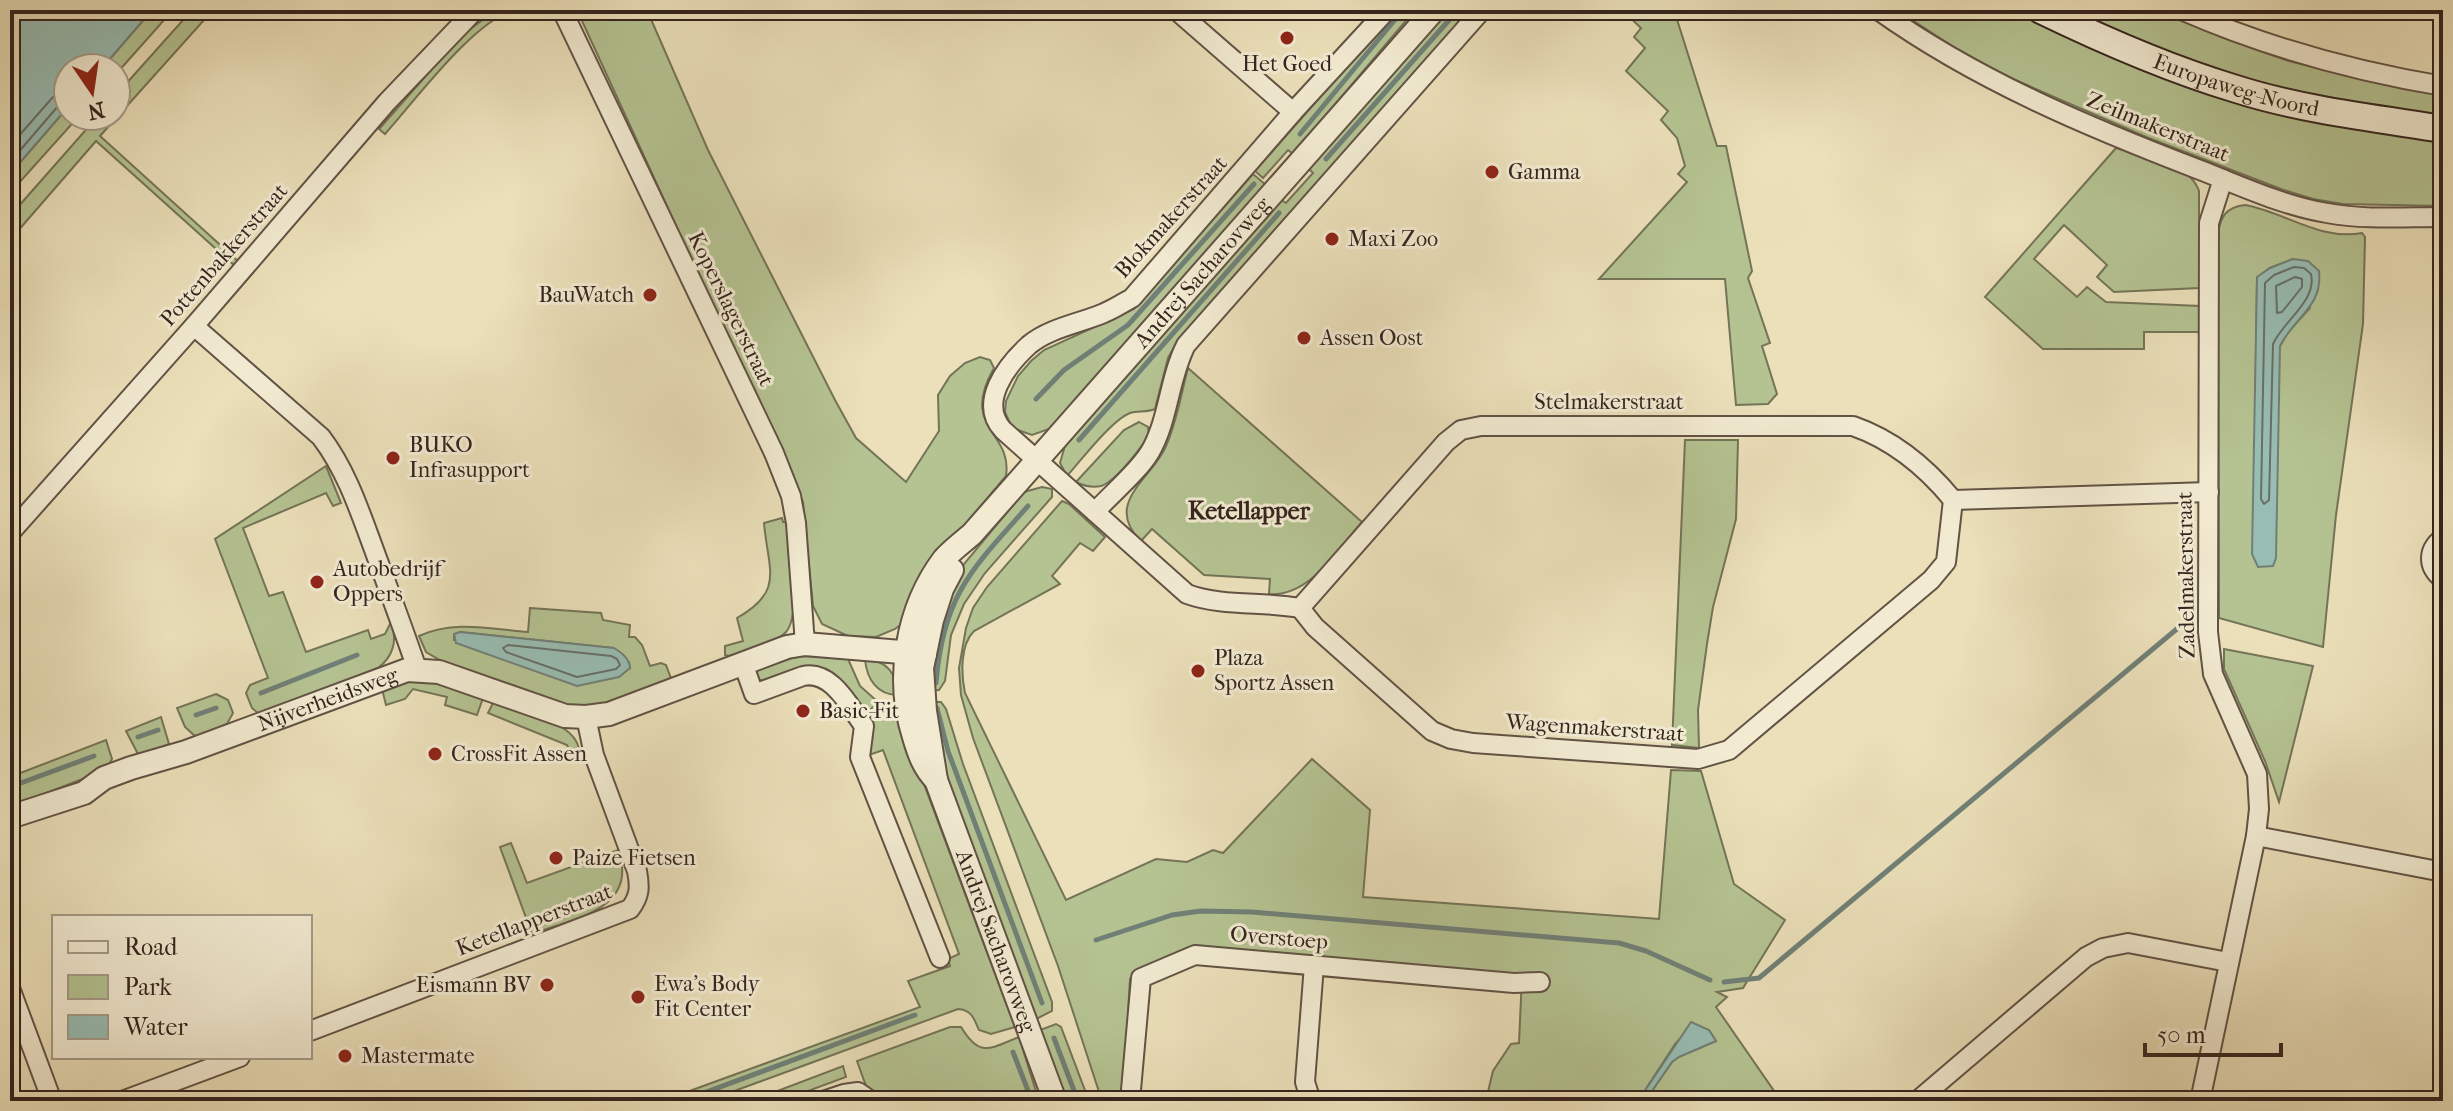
<svg xmlns="http://www.w3.org/2000/svg" width="2453" height="1111" viewBox="0 0 2453 1111" font-family="'IM FELL French Canon',serif">
	<rect width="100%" height="100%" fill="#ebe0ba"/>
	<filter id="stains"><feTurbulence type="fractalNoise" baseFrequency=".0025" numOctaves="4"/><feColorMatrix values="0 0 0 0 .2 0 0 0 0 .09 0 0 0 0 .02 0 0 0 .5 -.17"/></filter>
	<radialGradient id="worn" r=".72"><stop offset=".6" stop-color="#630" stop-opacity="0"/><stop offset="1" stop-color="#630" stop-opacity=".3"/></radialGradient>
	<!-- green -->
	<g fill="#b5c392" stroke="#747458" stroke-width="2" fill-rule="evenodd">
		<path d="M152,10H173L116,74V68H102Z"/>
		<path d="M192,10H213L100,136L239,262L235,266L96,141L10,240V216L98,116H116V95Z"/>
		<path d="M496,10H515C475,19 414,102 385,134L379,129L461,36Z"/>
		<path d="M577,10H647L708,150L835,400L856,438L906,482L939,431L938,395L950,376L965,363L980,357L990,360L994,368C959,429 1013,431 1006,476L929,567L903,623L895,629L876,637L848,636L822,624L813,606L803,502Z"/>
		<path d="M1397,10H1415L1293,154L1288,150L1263,178L1255,171Z"/>
		<path d="M1447,10H1470L1177,342L1168,358L1155,409C1146,413 1138,410 1130,413C1112,420 1081,460 1067,476L1060,463L1066,442L1280,199L1286,203L1313,173L1308,168Z"/>
		<path d="M1622,10H1674L1717,146H1726L1752,271L1748,278L1770,343L1762,346L1777,394L1768,404L1736,405L1725,279H1599L1687,182L1678,174L1685,166L1677,138L1661,120L1668,111L1626,71L1645,48L1634,37L1641,28Z"/>
		<path d="M1897,10H2017L2041,24L2443,140V206L2343,204L2313,199L2281,189L2146,137L2004,75L1955,48Z"/>
		<path d="M2069,10H2160L2221,37L2289,61L2365,80L2443,94V118L2296,94L2180,60Z"/>
		<path d="M68,107V116H79L10,193V174Z"/>
		<path d="M2116,148C2143,156 2190,163 2199,191V288L2114,292L2097,277L2107,265L2064,225L2034,259L2077,297L2087,287L2106,302L2200,306L2201,332H2144V349H2043L1985,297Z"/>
		<path d="M1253,174L1266,185L1052,428L1032,435L1012,428L1005,412L1006,401L1018,376L1031,361L1044,350L1134,309Z"/>
		<path d="M2245,205C2285,212 2320,241 2362,233L2365,237L2363,324L2336,515L2323,647L2219,618L2218,234C2220,216 2227,207 2245,205ZM2293,259L2310,308L2288,332L2280,346L2254,510L2257,278L2270,268Z"/>
		<path d="M1188,368L1362,522C1338,549 1310,597 1269,594L1270,579L1204,575L1152,529L1141,541C1102,503 1153,478 1166,446C1177,422 1181,394 1188,368Z"/>
		<path d="M1139,422L1148,427L1149,435C1141,448 1115,482 1101,486C1092,488 1084,486 1076,482L1124,430Z"/>
		<path d="M1685,440H1738L1736,519L1713,607L1707,644L1698,710L1699,748L1672,745Z"/>
		<path d="M326,466L341,503L333,506L326,493L243,528L269,596L283,592L306,652L368,630L371,639L385,634L391,622C398,640 393,657 378,668L259,714L252,708L246,693L250,685L268,678L215,539Z"/>
		<path d="M1042,487L1052,489V497L985,573L964,604L951,635L945,681L939,690L928,691L946,598L964,564L1024,492Z"/>
		<path d="M1062,501L1069,504L1105,537L1093,551L1080,543L1052,576L1060,584L974,631C960,645 961,674 965,693L1066,900L1156,859L1187,862L1213,850L1223,853L1312,759L1370,810L1363,897L1659,919L1671,770L1701,771L1734,884L1785,920L1743,988L1717,992L1727,997L1716,1007L1781,1101H1645L1672,1062L1678,1057L1716,1041L1709,1030L1692,1025L1675,1044L1638,1101H1482L1487,1096L1493,1071L1511,1044L1519,1043L1522,976L1203,948L1134,975L1130,979L1123,1101H1102L1058,966L973,738L961,695L959,668L966,628L973,608L987,587Z"/>
		<path d="M782,518L783,522H787C789,547 802,614 786,632C773,646 747,652 729,656L725,655V646L743,641L737,618C785,591 768,570 764,523Z"/>
		<path d="M530,608L601,613L603,620L630,625L629,637H635L642,645L650,666L661,663L666,665L672,681L601,706L575,708L452,667L426,652L419,636C454,620 490,629 528,632ZM460,632L613,648L629,662L630,668L454,640V635Z"/>
		<path d="M2224,649L2313,666L2279,802L2265,761L2224,669Z"/>
		<path d="M804,656L848,659L860,686L879,703L865,713C839,679 835,659 788,674C778,677 767,682 757,680L756,669L786,659Z"/>
		<path d="M865,660C888,660 896,674 898,695C877,695 867,679 865,660Z"/>
		<path d="M421,678L483,698L477,715L445,705L447,697L413,689L405,699L386,705L382,689Z"/>
		<path d="M216,694L228,700L233,713L227,724L196,737L185,727L177,708Z"/>
		<path d="M494,701C517,710 578,722 579,751L572,756L567,745L488,713Z"/>
		<path d="M929,702H941L946,709L963,764L1052,1002V1011L1036,1019L946,776Z"/>
		<path d="M885,704L900,705L906,736L1015,1027L991,1034L979,1030C974,1019 972,1010 958,1009L707,1101H662L920,1007L908,981L950,966L948,959L959,954L883,750L869,755C871,740 877,730 868,717Z"/>
		<path d="M161,717L169,744L145,755L138,754L126,731Z"/>
		<path d="M106,740L112,759L106,770L10,807V777Z"/>
		<path d="M511,843L527,883L618,850C640,909 573,919 532,934L500,847Z"/>
		<path d="M1056,1024L1061,1027L1089,1101H1067L1040,1030Z"/>
		<path d="M950,1027H961C980,1058 989,1049 1019,1037L1039,1101H882L866,1086L857,1061Z"/>
		<path d="M843,1066L846,1077L781,1101H751Z"/>
	</g>
	<!-- water -->
	<g fill="#98bdb3" stroke="#708077" stroke-width="2">
		<path d="M18,10H152L102,68H68V107L10,174V20Z"/>
		<path d="M2293,259L2308,261L2319,271C2323,307 2295,316 2280,346L2276,558L2273,566L2258,567L2252,554L2257,277L2270,268Z"/>
		<path d="M460,632L614,648C622,653 629,658 630,668L619,677L577,686L456,643L454,634Z"/>
		<path d="M1691,1022L1709,1030L1716,1041L1679,1057L1672,1062L1645,1101H1638Z"/>
	</g>
	<g fill="none" stroke-linecap="round" stroke-linejoin="round">
		<!-- shore -->
		<g stroke="#667068" stroke-width="2">
			<path d="M10,146L53,97L68,92"/>
			<path d="M10,162L59,105L68,102"/>
			<path d="M2294,267L2304,268L2311,274C2317,301 2284,320 2273,344L2269,500L2264,504L2261,499L2265,283L2274,275Z"/>
			<path d="M2295,277L2302,279V287L2282,312L2277,313L2276,286Z"/>
			<path d="M508,645L611,656L617,659L620,665L616,669L577,677L506,652L503,648Z"/>
		</g>
		<!-- stream -->
		<g stroke="#708077" stroke-width="5">
			<path d="M1300,134L1403,10"/>
			<path d="M1326,159L1458,10"/>
			<path d="M1036,399L1064,370L1128,325L1254,184"/>
			<path d="M1079,440L1279,213"/>
			<path d="M936,683C943,595 972,569 1028,506"/>
			<path d="M261,693L357,655"/>
			<path d="M937,708L948,751L1042,1003"/>
			<path d="M196,715L216,708"/>
			<path d="M138,737L158,730"/>
			<path d="M10,787L94,756"/>
			<path d="M1096,940L1172,915L1201,911L1252,912L1619,943L1646,951L1710,980"/>
			<path d="M1724,982L1759,978L2178,628"/>
			<path d="M1054,1038L1078,1101"/>
			<path d="M1013,1052L1032,1101"/>
			<path d="M682,1101L915,1015"/>
		</g>
		<defs>
			<g id="minor">
				<path d="M562,10L774,453L791,496L796,523L805,644"/>
				<path d="M1176,10L1293,112"/>
				<path d="M1387,10L1293,112L1132,298C1123,303 1114,309 1104,313C1081,323 1049,328 1029,345C1006,366 978,403 1003,430L1187,594C1223,607 1263,601 1300,608L1446,442L1461,430L1481,426H1853C1893,440 1926,467 1953,500L2209,492"/>
				<path d="M1878,10C1976,80 2088,127 2200,170C2241,186 2284,206 2327,213C2365,220 2404,217 2443,217"/>
				<path d="M2181,10C2266,47 2352,71 2443,86"/>
				<path d="M194,326L321,437C346,470 359,509 373,547C388,588 403,628 417,669"/>
				<path d="M1095,512C1111,494 1138,472 1150,452C1169,419 1169,378 1186,345L1482,10"/>
				<path d="M10,533L194,326L387,102L475,10"/>
				<path d="M2443,538C2427,550 2427,567 2443,579"/>
				<path d="M1300,608L1315,627L1432,731L1451,739L1473,743L1698,759L1729,750L1931,580L1946,562L1953,500"/>
				<path d="M743,663L754,694L803,676C832,670 849,706 864,726L860,757L940,958"/>
				<path d="M2256,836L2443,872"/>
				<path d="M10,988L52,1101"/>
				<path d="M310,1031L630,909C640,896 640,887 637,871L594,755L586,717"/>
				<path d="M122,1101L240,1057"/>
				<path d="M823,1101L844,1094L858,1092L871,1101"/>
				<path d="M1130,1101L1141,978L1195,955L1514,983L1540,982"/>
				<path d="M1311,1101L1305,1082L1314,965"/>
				<path d="M1917,1101L2086,957L2103,948L2128,943L2228,962"/>
				<path d="M2200,1101L2256,836L2259,809L2257,774L2213,674L2208,632L2209,223L2223,179"/>
			</g>
			<g id="tertiary">
				<path id="s1" d="M952,570L942,589L932,620L922,668L925,711L936,780L1055,1101"/>
				<path id="s2" d="M936,780C924,768 919,754 914,737C895,678 907,608 944,559C952,550 963,542 972,534L1434,10"/>
				<path id="s3" d="M10,817L84,793L104,778L131,768L186,752L407,670L439,672L565,716L586,717L609,714L787,647L805,644L925,654"/>
			</g>
			<g id="secondary">
				<path id="s4" d="M2041,10C2103,40 2167,68 2233,88C2301,110 2373,118 2443,129"/>
			</g>
		</defs>
		<!-- minor casing -->
		<use href="#minor" stroke="#625345" stroke-width="22"/>
		<!-- tertiary casing -->
		<use href="#tertiary" stroke="#625345" stroke-width="26"/>
		<!-- secondary casing -->
		<use href="#secondary" stroke="#34241e" stroke-width="30"/>
		<!-- minor -->
		<use href="#minor" stroke="#f2ebd2" stroke-width="18"/>
		<!-- tertiary -->
		<use href="#tertiary" stroke="#f2ebd2" stroke-width="22"/>
		<!-- secondary -->
		<use href="#secondary" stroke="#f2ebd2" stroke-width="26"/>
	</g>
	<!-- markers -->
	<g fill="#8f2418" stroke="#f2ebd2" stroke-width="3">
		<circle cx="1287" cy="38" r="8"/>
		<circle cx="1492" cy="172" r="8"/>
		<circle cx="1332" cy="239" r="8"/>
		<circle cx="650" cy="295" r="8"/>
		<circle cx="1304" cy="338" r="8"/>
		<circle cx="393" cy="458" r="8"/>
		<circle cx="317" cy="582" r="8"/>
		<circle cx="1198" cy="671" r="8"/>
		<circle cx="803" cy="711" r="8"/>
		<circle cx="435" cy="754" r="8"/>
		<circle cx="556" cy="858" r="8"/>
		<circle cx="547" cy="985" r="8"/>
		<circle cx="638" cy="997" r="8"/>
		<circle cx="345" cy="1056" r="8"/>
	</g>
	<g text-anchor="middle" dominant-baseline="central" stroke-width="6" stroke-linejoin="round" paint-order="stroke">
		<!-- poi labels -->
		<g font-size="22" fill="#34241e" stroke="#f2ebd2" text-anchor="start">
			<text x="1287" y="64" text-anchor="middle">Het Goed</text>
			<text x="1508" y="172">Gamma</text>
			<text x="1348" y="239">Maxi Zoo</text>
			<text x="634" y="295" text-anchor="end">BauWatch</text>
			<text x="1320" y="338">Assen Oost</text>
			<text x="409" y="445">BUKO<tspan x="409" dy="25">Infrasupport</tspan></text>
			<text x="333" y="569">Autobedrijf<tspan x="333" dy="25">Oppers</tspan></text>
			<text x="1214" y="658">Plaza<tspan x="1214" dy="25">Sportz Assen</tspan></text>
			<text x="819" y="711">Basic-Fit</text>
			<text x="451" y="754">CrossFit Assen</text>
			<text x="572" y="858">Paize Fietsen</text>
			<text x="654" y="984">Ewa's Body<tspan x="654" dy="25">Fit Center</tspan></text>
			<text x="531" y="985" text-anchor="end">Eismann BV</text>
			<text x="361" y="1056">Mastermate</text>
		</g>
		<!-- street labels -->
		<g font-size="22" fill="#34241e" stroke="#f2ebd2">
			<text stroke="none"><textPath href="#s4" startOffset="210">Europaweg-Noord</textPath></text>
			<text transform="translate(2158 127) rotate(22)">Zeilmakerstraat</text>
			<text transform="translate(1171 217) rotate(-48)">Blokmakerstraat</text>
			<text transform="translate(224 255) rotate(-49)">Pottenbakkerstraat</text>
			<text stroke="none"><textPath href="#s2" startOffset="622">Andrej Sacharovweg</textPath></text>
			<text transform="translate(731 309) rotate(64)">Koperslagerstraat</text>
			<text x="1609" y="402">Stelmakerstraat</text>
			<text transform="translate(2186 575) rotate(-91)">Zadelmakerstraat</text>
			<text stroke="none"><textPath href="#s3" startOffset="340">Nijverheidsweg</textPath></text>
			<text transform="translate(1595 728) rotate(4)">Wagenmakerstraat</text>
			<text transform="translate(534 920) rotate(-21)">Ketellapperstraat</text>
			<text transform="translate(1279 938) rotate(5)">Overstoep</text>
			<text stroke="none"><textPath href="#s1" startOffset="388">Andrej Sacharovweg</textPath></text>
		</g>
		<!-- neighbourhood labels -->
		<g font-size="24" font-weight="bold" fill="#34241e" stroke="#f2ebd2">
			<text x="1249" y="511">Ketellapper</text>
		</g>
	</g>
	<!-- margin -->
	<rect width="2453" height="1111" fill="none" stroke="#ebe0ba" stroke-width="40"/>
	<rect x="12" y="12" width="2429" height="1087" fill="none" stroke="#34241e" stroke-width="4"/>
	<rect x="20" y="20" width="2413" height="1071" fill="none" stroke="#34241e" stroke-width="2"/>
	<!-- legend -->
	<rect x="52" y="915" width="260" height="144" fill="#f2ebd2" stroke="#a69b8a" stroke-width="2"/>
	<rect x="68" y="941" width="40" height="12" fill="#f2ebd2" stroke="#a69b8a" stroke-width="2"/>
	<text x="124" y="955" font-size="24" fill="#34241e">Road</text>
	<rect x="68" y="975" width="40" height="24" fill="#b5c392" stroke="#a69b8a" stroke-width="2"/>
	<text x="124" y="995" font-size="24" fill="#34241e">Park</text>
	<rect x="68" y="1015" width="40" height="24" fill="#98bdb3" stroke="#a69b8a" stroke-width="2"/>
	<text x="124" y="1035" font-size="24" fill="#34241e">Water</text>
	<!-- north arrow -->
	<g transform="translate(92 92) rotate(167)"><circle r="38" fill="#f2ebd2" stroke="#a69b8a" stroke-width="2"/>
	<path d="M0-6L14 30L0 20L-14 30Z" fill="#8f2418"/>
	<text y="-12" font-size="22" font-weight="bold" text-anchor="middle" fill="#34241e">N</text>
	</g>
	<!-- scale -->
	<path d="M2145 1043v12h136v-12" fill="none" stroke="#34241e" stroke-width="4"/>
	<text x="2157" y="1043" font-size="24" fill="#34241e" stroke="#f2ebd2" stroke-width="6" paint-order="stroke">50 m</text>
	<rect width="100%" height="100%" filter="url(#stains)"/>
	<rect width="100%" height="100%" fill="url(#worn)"/>
</svg>
